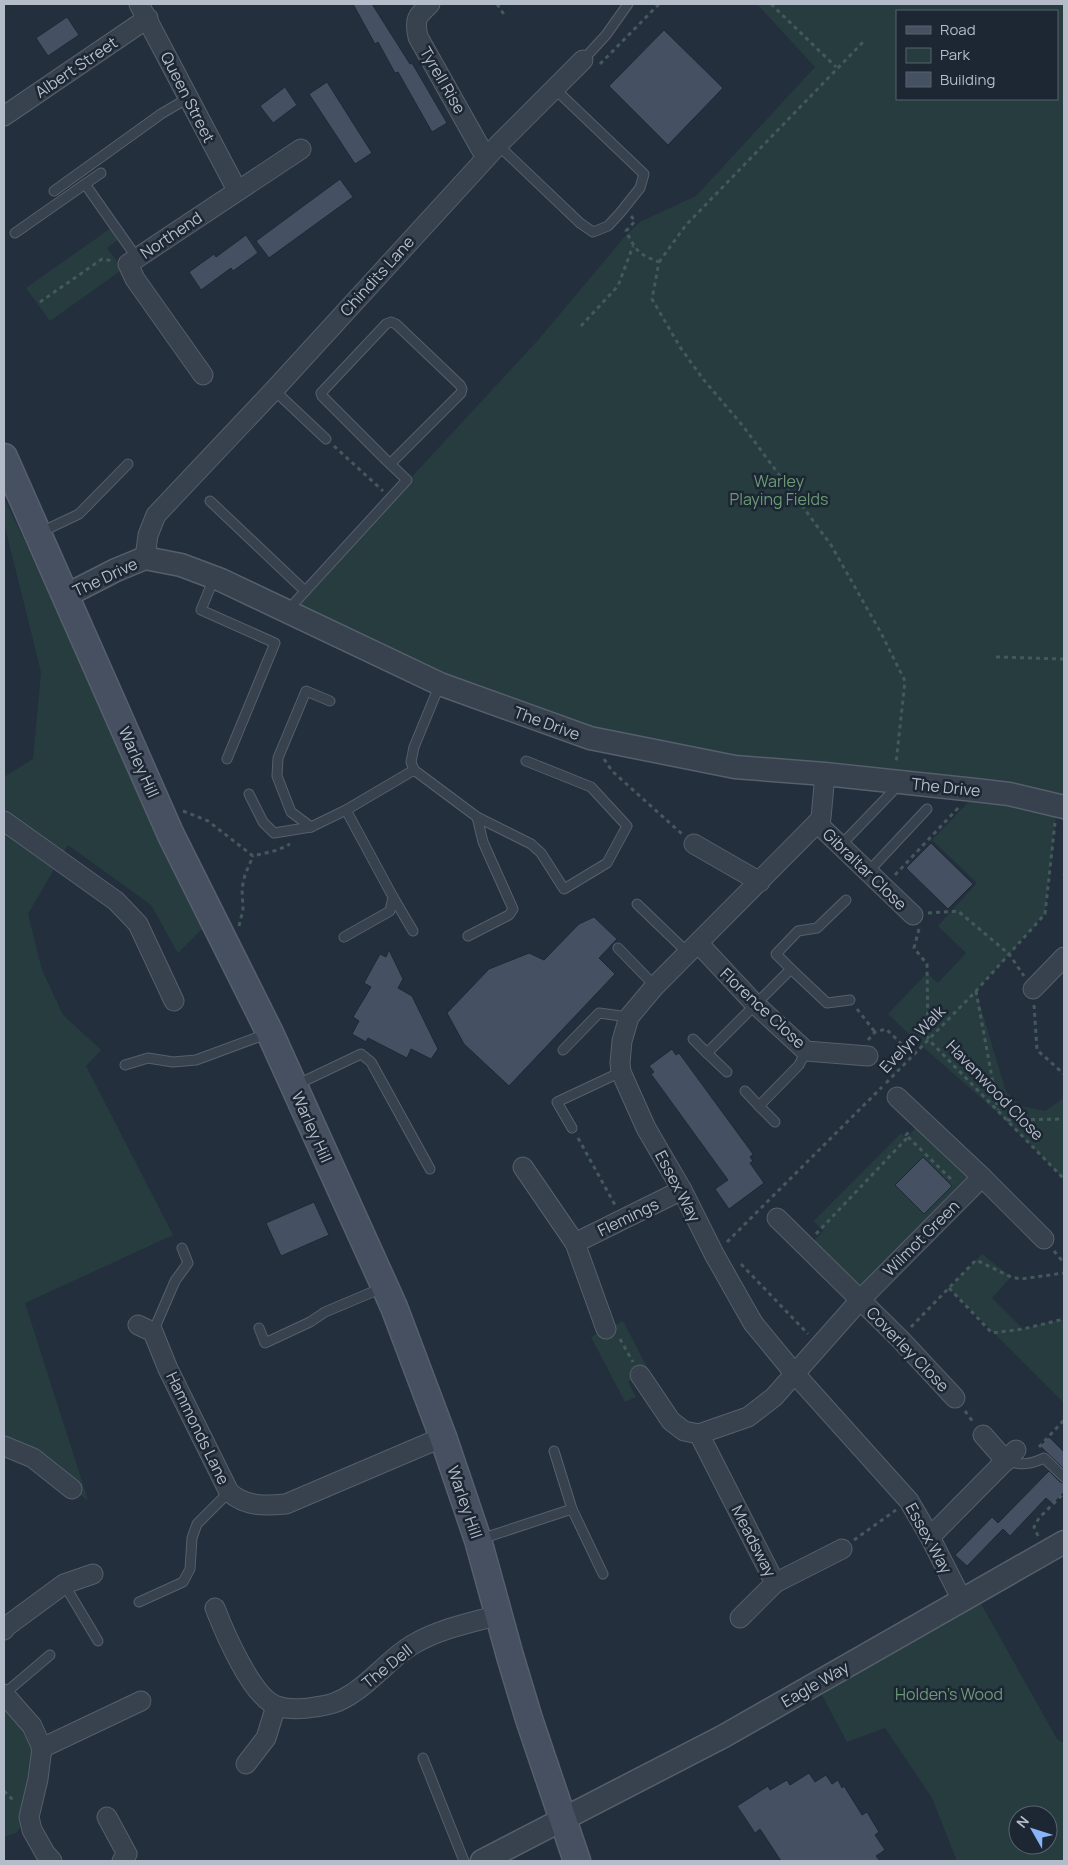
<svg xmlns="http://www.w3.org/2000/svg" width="1068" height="1865" viewBox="0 0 1068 1865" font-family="Manrope,sans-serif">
	<rect width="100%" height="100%" fill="#242f3e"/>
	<!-- green -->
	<g fill="#263c3f" fill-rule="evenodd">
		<path d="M757,4H1064V802L1058,805L1055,823L1045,914L976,991L1006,1092L1021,1106L1045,1111L1064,1098V1179L1006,1120L922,1046L888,1014L927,973L938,983L966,953L938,926L977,883L932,840L979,791L590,738L287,612L539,339L627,234L640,222L696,196L815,67ZM897,11H1057V99H897Z"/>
		<path d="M111,228L119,239L107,248L123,269L50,321L26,288Z"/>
		<path d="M4,498L208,923L178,953L151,905L68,845L28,914L42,970L63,1015L101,1050L86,1066L173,1235L25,1303L88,1500L4,1446V777L33,759L41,672L4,523Z"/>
		<path d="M919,1125L975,1176L860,1291L812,1243L823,1231L814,1221L901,1133L906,1138ZM923,1157L952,1186L924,1214L895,1185Z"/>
		<path d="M982,1254L1011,1277L992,1298L1023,1329L1064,1319V1403L949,1288Z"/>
		<path d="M623,1321L649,1371L628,1382L636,1397L625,1402L591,1337Z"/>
		<path d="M975,1593L1057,1739L1064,1743V1861H957L932,1798L885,1728L847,1742L816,1684ZM1018,1815H1048V1845H1018Z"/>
		<path d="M4,1694L42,1748L29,1817L16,1833L4,1837Z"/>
	</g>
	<!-- building -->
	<g fill="#455162" stroke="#1f2835">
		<path d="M353,4H372L410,64L412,63L447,123L432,132L398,72L395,73L378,42L375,44Z"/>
		<path d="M67,17L79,35L48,56L36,38Z"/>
		<path d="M664,30L723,88L668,145L609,86Z"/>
		<path d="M327,82L372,153L355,164L309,94Z"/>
		<path d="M285,87L297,105L273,123L260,106Z"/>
		<path d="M340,179L353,197L269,258L256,241Z"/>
		<path d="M246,235L258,253L233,271L231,268L201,290L189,272L214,254L216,257Z"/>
		<path d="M931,843L973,884L948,909L906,868Z"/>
		<path d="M594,917L617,939L599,958L615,974L509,1086L464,1044L447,1013L489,969L529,953L544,960L579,924Z"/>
		<path d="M389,950L403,979L398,988L412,996L438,1049L431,1059L411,1049L407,1058L368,1038L366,1042L352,1034L359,1021L353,1017L371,987L364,983L380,954L386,957Z"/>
		<path d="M672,1049L676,1055L679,1053L753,1154L750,1157L753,1161L750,1163L764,1183L729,1209L715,1189L728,1180L651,1074L654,1072L649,1066Z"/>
		<path d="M923,1157L952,1186L924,1214L895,1185Z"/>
		<path d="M314,1202L329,1235L281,1256L266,1223Z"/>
		<path d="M1049,1437L1064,1452V1469L1040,1446Z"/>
		<path d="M1049,1471L1060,1482L1064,1483V1492L1053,1504L1046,1498L1010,1536L1003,1529L967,1566L955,1555L992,1517L998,1523Z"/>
		<path d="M809,1773L815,1782L826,1775L832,1784L838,1780L842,1788L844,1786L862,1815L867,1812L879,1832L875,1835L885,1850L876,1856L880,1861H781L760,1829L755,1833L737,1806L768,1786L770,1790L787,1780L790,1785Z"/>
	</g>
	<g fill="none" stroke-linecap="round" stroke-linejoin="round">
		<defs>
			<g id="service">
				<path d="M583,60L606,35L628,4"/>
				<path d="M498,145L580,223L593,232L608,226L620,213L640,188L644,174L555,89"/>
				<path d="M85,184L101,173"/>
				<path d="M54,191L161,114L188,98"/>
				<path d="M15,233L85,184L137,258"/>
				<path d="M274,390L326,439"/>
				<path d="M210,501L305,591"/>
				<path d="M39,533L79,514L128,464"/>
				<path d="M214,578L201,610L275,643L227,759"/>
				<path d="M287,611L407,480L386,460L322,396L321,393L386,324L391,322L396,324L460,385L462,389L461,393L390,464"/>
				<path d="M330,701L306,691L278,758L277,776L291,812L311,827L346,810L414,770L411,762L414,747L440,684"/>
				<path d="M414,770L477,817L531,844L541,853L564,889L607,863L627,826L591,787L526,761"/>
				<path d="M249,794L263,822L274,833L311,827"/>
				<path d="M840,846L892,792"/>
				<path d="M868,872L927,809"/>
				<path d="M393,897L413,931"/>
				<path d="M637,904L688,953"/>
				<path d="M468,936L509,915L513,909L483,842L477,817"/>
				<path d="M344,937L390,911L393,897L346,810"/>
				<path d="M618,948L655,986"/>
				<path d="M791,969L827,1003L850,1000"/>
				<path d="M693,1039L707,1053L791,969L776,954L798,931L817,928L846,900"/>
				<path d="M563,1050L599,1013L629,1017"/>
				<path d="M707,1053L727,1072"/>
				<path d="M125,1065L148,1058L173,1062L196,1060L269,1033"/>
				<path d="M296,1085L361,1054L371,1062L430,1169"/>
				<path d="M745,1091L759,1106L799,1065L806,1051"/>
				<path d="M759,1106L775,1122"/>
				<path d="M572,1128L557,1102L621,1072"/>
				<path d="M259,1328L265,1343L310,1322L325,1312L382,1288"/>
				<path d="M153,1332L175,1281L188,1263L182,1248"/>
				<path d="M554,1451L572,1509"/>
				<path d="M1006,1461C1021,1465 1030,1465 1044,1458L1064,1477"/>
				<path d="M481,1539L572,1509L603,1574"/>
				<path d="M64,1584L98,1641"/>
				<path d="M139,1602L183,1582L190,1569L192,1538L197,1524L229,1492"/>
				<path d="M4,1694L50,1655"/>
				<path d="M423,1758L464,1861"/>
			</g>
			<g id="minor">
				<path d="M139,4L237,190"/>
				<path d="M430,4C417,16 414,19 418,37L486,158"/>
				<path d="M4,116L148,18"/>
				<path d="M203,375L135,279L128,264L301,149"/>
				<path d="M145,558L148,535L156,515L274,390L498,145L583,60"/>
				<path d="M825,774L821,818L817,823L655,986L629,1017L622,1041L620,1063L621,1072L646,1128L682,1190L714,1254L753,1323L795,1374L909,1501L930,1537L962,1600"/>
				<path d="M4,821L116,901L138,924L174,1001"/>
				<path d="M817,823L913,915"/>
				<path d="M694,844L760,882"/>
				<path d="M698,943L755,1004L806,1051L868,1056"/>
				<path d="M1033,989L1064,957"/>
				<path d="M897,1097L982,1177"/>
				<path d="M523,1167L575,1243L606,1329"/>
				<path d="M777,1218L900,1339L955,1398"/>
				<path d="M575,1243L682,1190"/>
				<path d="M138,1325L153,1332L168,1369L229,1492C246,1507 265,1506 286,1504L443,1437"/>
				<path d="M640,1375L671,1421L684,1431L699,1434"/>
				<path d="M983,1435L1006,1461"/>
				<path d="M4,1446L33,1458L72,1489"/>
				<path d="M930,1537L1016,1450"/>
				<path d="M842,1549L775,1583L699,1434L748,1417L774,1397L860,1300L982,1177L1044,1239"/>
				<path d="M215,1608C224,1631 252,1698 277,1706C289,1710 303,1709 315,1707C330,1705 340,1702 353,1693C375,1679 390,1658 412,1645C438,1629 470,1623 499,1615"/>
				<path d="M740,1618L775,1583"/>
				<path d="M4,1630L7,1626L64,1584L93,1574"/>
				<path d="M4,1694L32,1726L42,1748L38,1779L29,1817L32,1830L45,1853L52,1861"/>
				<path d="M42,1748L141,1701"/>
				<path d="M246,1764L266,1738L276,1706"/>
				<path d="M107,1817L127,1854L122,1861"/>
			</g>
			<g id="tertiary">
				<path d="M65,596L116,570L145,558L181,565L221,580L440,684L590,738L735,767L825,774L975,790L1009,794L1064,807"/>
				<path d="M482,1861L724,1736L1064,1542"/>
			</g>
			<path id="secondary" d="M4,457L171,835L270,1033L394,1307L443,1437L478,1540L510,1656L529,1719L577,1861"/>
		</defs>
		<!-- service casing -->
		<use href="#service" stroke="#565f6c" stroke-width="11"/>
		<!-- minor casing -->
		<use href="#minor" stroke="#565f6c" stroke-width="21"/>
		<!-- tertiary casing -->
		<use href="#tertiary" stroke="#565f6c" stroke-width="25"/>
		<!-- secondary casing -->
		<use href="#secondary" stroke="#565f6c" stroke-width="29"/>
		<!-- path -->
		<g stroke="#44595c" stroke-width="3" stroke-dasharray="4 4" stroke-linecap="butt">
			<path d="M497,4L505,16"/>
			<path d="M771,4L836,67"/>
			<path d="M600,64L659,4"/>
			<path d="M631,216L635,221L626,231C636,251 638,254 659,262L652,299L680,347L703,379L743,426L831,545L881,633L905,681L896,763"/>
			<path d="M659,262L686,225L865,40"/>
			<path d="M40,302L102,259L113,261"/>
			<path d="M581,326L618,286L633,246"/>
			<path d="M334,446L383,491"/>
			<path d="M996,657L1064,659"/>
			<path d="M604,759L612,771L682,834"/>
			<path d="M183,811L208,821L253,856L278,850L290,844"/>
			<path d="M895,875L959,807"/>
			<path d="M1064,875V874"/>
			<path d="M928,913L958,911L1009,954L1024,976"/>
			<path d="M239,926L243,910L242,888L245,875L253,856"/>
			<path d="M919,929L914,948L927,964L928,1039L1064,1179"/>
			<path d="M976,991L998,1110"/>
			<path d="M1034,1005L1037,1050L1064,1074"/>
			<path d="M857,1009L875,1032"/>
			<path d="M868,1040L875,1032L886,1029L913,1055"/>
			<path d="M886,1083L976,991L1045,914L1055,823"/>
			<path d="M1007,1120L1064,1119"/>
			<path d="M908,1137L954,1182"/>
			<path d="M578,1138L615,1205"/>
			<path d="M816,1234L908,1137L906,1135L909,1132"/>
			<path d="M727,1242L882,1087"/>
			<path d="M1054,1251L1064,1263"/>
			<path d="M741,1264L808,1334"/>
			<path d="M949,1288L992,1333L1023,1329L1064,1319"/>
			<path d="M911,1327L976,1260L1011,1277L1021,1279L1064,1273"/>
			<path d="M620,1339L633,1362"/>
			<path d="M965,1411L973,1422"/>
			<path d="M1039,1447L1064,1420"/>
			<path d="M1038,1536L1034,1527L1039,1518L1064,1493"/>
			<path d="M854,1540L896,1510"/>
			<path d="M4,1791L15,1802"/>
		</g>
		<!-- service -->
		<use href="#service" stroke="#38414e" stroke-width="9"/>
		<!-- minor -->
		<use href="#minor" stroke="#38414e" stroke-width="19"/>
		<!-- tertiary -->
		<use href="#tertiary" stroke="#38414e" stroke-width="22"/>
		<!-- secondary -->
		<use href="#secondary" stroke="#465061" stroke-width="26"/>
	</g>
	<g text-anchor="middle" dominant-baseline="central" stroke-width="5" stroke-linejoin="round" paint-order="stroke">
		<!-- street labels -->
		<g font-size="16" fill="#b4bcc9" stroke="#1d2633">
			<text transform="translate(76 67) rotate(-34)">Albert Street</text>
			<text transform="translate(443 80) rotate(60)">Tyrell Rise</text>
			<text transform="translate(188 97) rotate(63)">Queen Street</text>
			<text transform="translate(171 235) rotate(-34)">Northend</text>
			<text transform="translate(377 276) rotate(-48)">Chindits Lane</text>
			<text transform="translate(105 577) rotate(-25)">The Drive</text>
			<text transform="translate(547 723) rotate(20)">The Drive</text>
			<text transform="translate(139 762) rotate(66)">Warley Hill</text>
			<text transform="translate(946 787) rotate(6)">The Drive</text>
			<text transform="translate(865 869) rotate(44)">Gibraltar Close</text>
			<text transform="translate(763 1008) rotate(43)">Florence Close</text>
			<text transform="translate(912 1039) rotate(-46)">Evelyn Walk</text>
			<text transform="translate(995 1090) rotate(46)">Havenwood Close</text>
			<text transform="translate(312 1127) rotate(66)">Warley Hill</text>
			<text transform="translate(678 1186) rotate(62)">Essex Way</text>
			<text transform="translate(628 1217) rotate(-26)">Flemings</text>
			<text transform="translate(921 1238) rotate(-45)">Wilmot Green</text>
			<text transform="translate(908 1349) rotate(46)">Coverley Close</text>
			<text transform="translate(198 1428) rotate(64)">Hammonds Lane</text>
			<text transform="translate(465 1502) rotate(71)">Warley Hill</text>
			<text transform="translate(929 1538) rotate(61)">Essex Way</text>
			<text transform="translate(754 1541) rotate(63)">Meadsway</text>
			<text transform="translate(387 1666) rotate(-39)">The Dell</text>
			<text transform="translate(815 1684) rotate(-30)">Eagle Way</text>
		</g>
		<!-- park labels -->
		<g font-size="16" fill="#6b9a76" stroke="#1d2633">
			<text x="779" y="481">Warley<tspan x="779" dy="18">Playing Fields</tspan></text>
			<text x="949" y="1694">Holden's Wood</text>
		</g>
	</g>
	<!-- border -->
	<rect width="1068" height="1865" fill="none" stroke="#b4bcc9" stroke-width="10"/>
	<!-- legend -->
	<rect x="896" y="10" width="162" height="90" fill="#1d2633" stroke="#59626f"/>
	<rect x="906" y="26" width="25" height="8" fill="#465061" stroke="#59626f"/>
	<text x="940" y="35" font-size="15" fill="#b4bcc9">Road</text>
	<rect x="906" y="48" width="25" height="15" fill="#263c3f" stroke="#59626f"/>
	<text x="940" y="60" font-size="15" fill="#b4bcc9">Park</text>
	<rect x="906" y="72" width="25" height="15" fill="#455162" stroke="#59626f"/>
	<text x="940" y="85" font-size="15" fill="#b4bcc9">Building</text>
	<!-- north arrow -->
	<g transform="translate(1033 1830) rotate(309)"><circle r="24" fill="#1d2633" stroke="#59626f"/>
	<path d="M0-4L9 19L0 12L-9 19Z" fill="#8ab4f8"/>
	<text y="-8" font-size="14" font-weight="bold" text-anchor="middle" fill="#b4bcc9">N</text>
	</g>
</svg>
